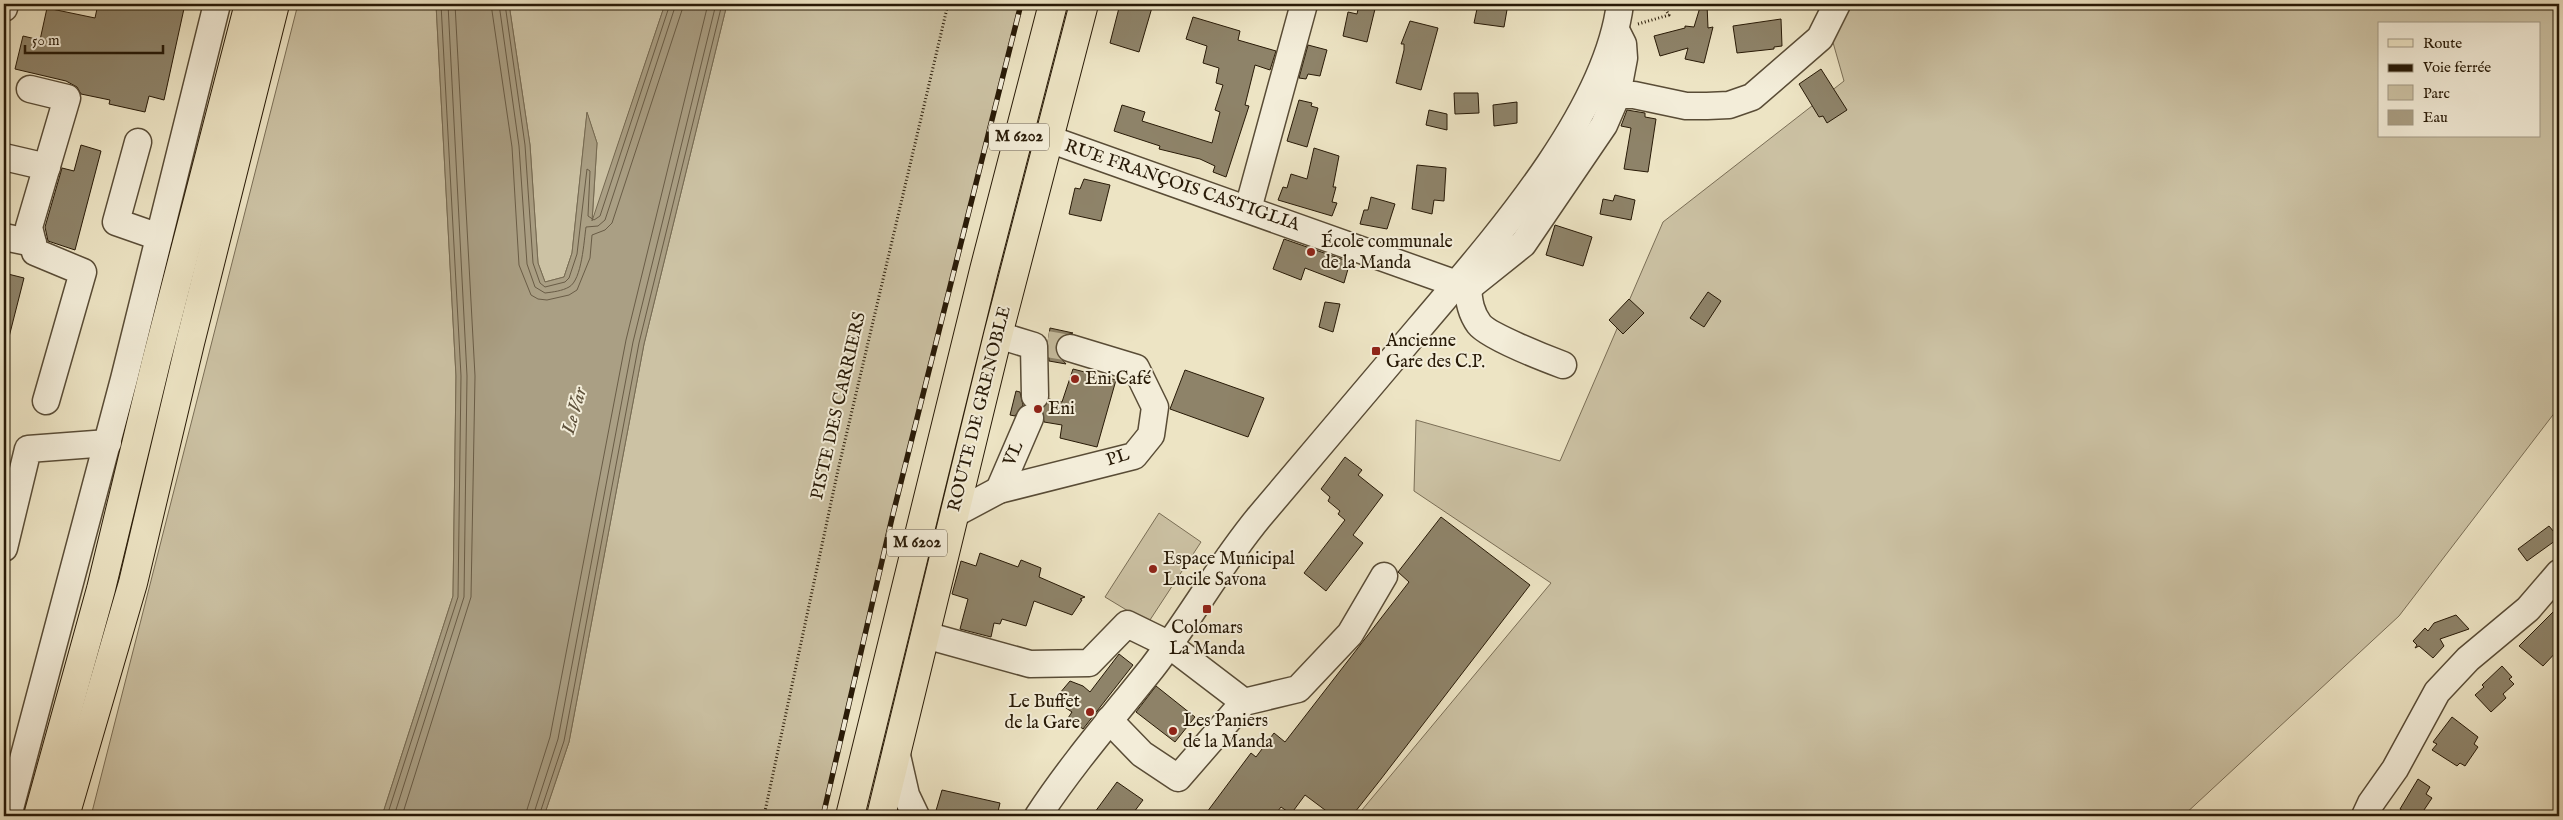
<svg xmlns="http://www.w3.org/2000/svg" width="2563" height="820" viewBox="0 0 2563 820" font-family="'IM FELL English',serif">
	<rect width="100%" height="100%" fill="#ede4c4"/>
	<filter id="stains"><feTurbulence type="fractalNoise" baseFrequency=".004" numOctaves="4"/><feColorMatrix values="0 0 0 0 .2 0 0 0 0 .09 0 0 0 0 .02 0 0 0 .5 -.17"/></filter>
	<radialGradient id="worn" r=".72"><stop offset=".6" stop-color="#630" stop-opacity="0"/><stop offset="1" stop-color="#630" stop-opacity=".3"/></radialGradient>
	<!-- green -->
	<g fill="#ccc2a4" stroke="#7a6e56" fill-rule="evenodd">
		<path d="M298,4H436L456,376L453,596L382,816H91Z"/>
		<path d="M509,4H665L592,223L597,143L587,113L572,253L564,277L545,282L538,263L530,145Z"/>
		<path d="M727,4H1021L892,518L823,816H544L569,742L644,344Z"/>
		<path d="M1822,4H2559V407L2399,616L2183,816H1357L1551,583L1414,491L1416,420L1560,461L1663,222L1844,81ZM2379,24H2539V136H2379Z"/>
		<path d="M1159,513L1201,542L1148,623L1105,597Z"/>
	</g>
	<!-- water -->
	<path fill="#aa9f84" stroke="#766a52" d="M436,4H509L530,145L538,263L545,282L564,277L572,253L587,112L597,143L592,221L665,4H727L644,344L569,742L544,816H382L453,596L456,376Z"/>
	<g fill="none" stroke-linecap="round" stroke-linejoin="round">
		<!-- shore -->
		<g stroke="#695c46" stroke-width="1">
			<path d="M491,4L512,147L519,265L531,295L538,299L547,300L569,295L577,290L590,258L592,235L605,230L612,223L684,4"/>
			<path d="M499,4L519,146L527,264L535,287L545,293C553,292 562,291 569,287C582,280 584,240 586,227L598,226L605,220L676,4"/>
			<path d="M505,4L525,145L533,263L540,283L545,287L565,282L569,278L577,254L587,169L590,171L588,216L594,220L600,216L670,4"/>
			<path d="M387,816L458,597L461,376L441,4"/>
			<path d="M394,816L464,597L467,376L448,4"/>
			<path d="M402,816L471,597L475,376L455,4"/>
			<path d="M525,816L550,737L626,340L708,4"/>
			<path d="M533,816L558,739L633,342L716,4"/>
			<path d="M539,816L564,741L639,343L722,4"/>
		</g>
	</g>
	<!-- building -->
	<g fill="#8e8369" stroke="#281a07">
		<path d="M98,4H185L164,100L149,96L145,112L109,104L110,100L81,94L77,87L66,81L15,69L23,36L40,40L47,8L95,18Z"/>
		<path d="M1120,4H1153L1139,52L1110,43Z"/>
		<path d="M1478,4H1508L1504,27L1474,23Z"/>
		<path d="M1701,4H1707L1708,28L1713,27L1704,63L1685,59L1688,48L1660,56L1654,36L1685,28V26L1694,27Z"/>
		<path d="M1359,5L1375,9L1367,42L1343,36L1348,12L1357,14Z"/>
		<path d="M1193,17L1240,31L1238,40L1276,51L1270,70L1255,65L1245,105L1249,106L1226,177L1213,172L1215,166L1200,159L1159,149L1160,146L1114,131L1122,105L1145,112L1142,121L1212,143L1220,112L1215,110L1223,85L1216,83L1219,68L1203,63L1207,46L1186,39Z"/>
		<path d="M1781,19L1782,46L1774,47V49L1737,53L1733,26Z"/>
		<path d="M1410,21L1438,28L1421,90L1396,83L1404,50V44H1401Z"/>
		<path d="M1308,45L1327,50L1320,76L1308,74L1306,79L1299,78Z"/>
		<path d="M1821,69L1847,110L1827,123L1823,116L1819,117L1799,84Z"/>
		<path d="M1454,93H1478L1479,113L1455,114Z"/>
		<path d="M1299,100L1312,103L1311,106L1318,108L1307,147L1287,141Z"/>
		<path d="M1517,102V123L1494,126L1493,105Z"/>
		<path d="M1429,110L1447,114V130L1426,125Z"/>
		<path d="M1627,110L1645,113V117L1656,119L1648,172L1624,169L1631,128L1621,126Z"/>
		<path d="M81,145L101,151L75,250L48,241L45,227L62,168L74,171Z"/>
		<path d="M1314,148L1339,156L1333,187H1336L1332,202L1337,203L1332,216L1278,200L1283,187L1287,188L1291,174L1307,179Z"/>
		<path d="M1417,165L1446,168L1444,201L1434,200L1432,214L1412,209Z"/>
		<path d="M1084,179L1110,185L1101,221L1069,214L1075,188L1080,189Z"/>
		<path d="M1615,195L1635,200L1631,220L1600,214L1603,199L1613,201Z"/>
		<path d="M1371,197L1395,204L1387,229L1360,224L1364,210H1368Z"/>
		<path d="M1555,225L1592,237L1583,266L1546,255Z"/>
		<path d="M1284,239L1350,262L1344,283L1305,268L1301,280L1273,269Z"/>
		<path d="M4,273L24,278L9,337H4Z"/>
		<path d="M1708,292L1721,301L1704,327L1690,318Z"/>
		<path d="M1629,299L1644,313L1623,334L1609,320Z"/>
		<path d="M1325,302L1340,304L1333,332L1319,327Z"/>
		<path d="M1050,328L1073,333L1060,337L1056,344V352L1066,364L1049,361L1048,342Z"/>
		<path d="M1073,369L1116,380L1097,447L1060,438L1062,425L1044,422L1042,409L1049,399L1062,402Z"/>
		<path d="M1185,370L1264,398L1248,437L1170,409Z"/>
		<path d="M1016,391L1020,392L1023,405L1015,416L1010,415Z"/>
		<path d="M1345,457L1362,470L1358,475L1383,495L1353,535L1363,543L1326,591L1304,573L1345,520L1338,514L1340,511L1328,501L1330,497L1321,489Z"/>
		<path d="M1441,517L1530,585L1381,779L1355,812L1338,816H1333L1305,795L1291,814L1281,807L1274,816H1204L1251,753L1256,757L1274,733L1285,742L1409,582L1398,572Z"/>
		<path d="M2549,526L2559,538L2527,561L2518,549Z"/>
		<path d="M980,553L1018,567L1021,560L1041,568L1039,577L1085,597L1080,599L1082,600L1072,615L1034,601L1026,626L1002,619L1000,624L994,623L991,637L960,629L968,599L952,594L961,561L976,566Z"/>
		<path d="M2559,606V649L2543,666L2519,646Z"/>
		<path d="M2456,615L2469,629L2440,639L2444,646L2433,658L2419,646L2415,648L2417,645L2413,641L2425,628L2428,631L2434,623Z"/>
		<path d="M1119,654L1133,665L1083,729L1068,718L1072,712L1054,700L1070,681L1083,686L1090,692Z"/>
		<path d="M2502,666L2512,677L2509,679L2514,684L2503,694L2506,698L2491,712L2475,695L2484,687L2482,685Z"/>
		<path d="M1156,686L1195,717L1175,742L1136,712Z"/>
		<path d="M2452,717L2478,737L2474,744L2478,747L2465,766L2460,763L2457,766L2432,750L2437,744L2433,742Z"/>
		<path d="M2418,779L2430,787L2426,794L2432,798L2420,816H2411L2400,809Z"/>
		<path d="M1117,782L1143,800L1131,816H1092Z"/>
		<path d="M942,790L1000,803L997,816L935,814Z"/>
	</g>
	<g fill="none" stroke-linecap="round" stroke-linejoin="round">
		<!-- minor-tunnel -->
		<path stroke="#c6bc9e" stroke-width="26" stroke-dasharray="26 13" stroke-linecap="butt" d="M1047,344L1070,348"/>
		<defs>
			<g id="minor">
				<path d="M4,8L5,4"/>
				<path d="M30,89L67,98L29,227L35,252L83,272L46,401"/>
				<path d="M1617,95H1634L1686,106H1707L1729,105L1752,97L1820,38L1837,4"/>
				<path d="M1049,139L1468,288"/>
				<path d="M138,142L116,222L159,237"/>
				<path d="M4,157L47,167"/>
				<path d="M1248,209L1304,4"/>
				<path d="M4,237L33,243"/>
				<path d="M1468,288L1523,244L1604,125L1617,95L1624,58L1623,44L1616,30"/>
				<path d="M1468,288C1469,302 1471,313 1479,324C1488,336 1547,359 1563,365"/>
				<path d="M998,335L1034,346L1035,396"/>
				<path d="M999,490L1030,418"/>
				<path d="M954,514L999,490L1134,456L1151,435L1155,407L1136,368L1070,348"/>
				<path d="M4,548L28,449L108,443"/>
				<path d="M925,635L1030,664L1089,663L1127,624L1168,644L1244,702"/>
				<path d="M1109,720L1142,754L1178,778L1244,702L1298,689L1350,634L1384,576"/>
				<path d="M896,751L906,795L916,816"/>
				<path d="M8,816L124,379L217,4"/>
				<path d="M1038,816C1072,764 1113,717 1152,668C1190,619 1220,564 1260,516C1313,453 1367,390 1420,327C1491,243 1606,115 1620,4"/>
				<path d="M2365,816L2371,803L2395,769L2437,692L2468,659L2528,609L2559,573"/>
			</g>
			<g id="major">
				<path d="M850,816L984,270L1053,4"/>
				<path d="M881,816L998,335L1084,4"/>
			</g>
			<g id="highway">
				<path d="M38,816L101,589L156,362L249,4"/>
				<path d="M65,816L133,583L190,343L275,4"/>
			</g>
		</defs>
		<!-- minor casing -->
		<use href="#minor" stroke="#594c36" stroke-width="29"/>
		<!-- major casing -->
		<use href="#major" stroke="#281a07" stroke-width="30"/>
		<!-- highway casing -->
		<use href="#highway" stroke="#281a07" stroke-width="30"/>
		<!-- path -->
		<g stroke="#281a07" stroke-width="3" stroke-dasharray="1 2.5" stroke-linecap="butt">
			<path d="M1638,24L1669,15L1662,4"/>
			<path d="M764,816L838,470L948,4"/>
		</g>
		<!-- minor -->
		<use href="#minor" stroke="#f3edd9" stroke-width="26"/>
		<!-- major -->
		<use href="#major" stroke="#ede4c4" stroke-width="28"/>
		<!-- highway -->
		<use href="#highway" stroke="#ede4c4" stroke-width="28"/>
		<defs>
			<path id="rail" d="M823,816L892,518L1021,4"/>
		</defs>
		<!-- rail casing -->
		<use href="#rail" stroke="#281a07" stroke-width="5.5"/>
		<!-- rail -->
		<use href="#rail" stroke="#f3edd9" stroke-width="4" stroke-dasharray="11" stroke-linecap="butt"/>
	</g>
	<!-- markers -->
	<g fill="#8f2418" stroke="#f3edd9" stroke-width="2">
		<circle cx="1311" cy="252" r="5"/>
		<rect x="1371" y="346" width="10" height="10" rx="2.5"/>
		<circle cx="1075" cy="379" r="5"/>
		<circle cx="1038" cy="409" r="5"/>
		<circle cx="1153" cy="569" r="5"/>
		<rect x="1202" y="604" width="10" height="10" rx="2.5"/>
		<circle cx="1090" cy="712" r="5"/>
		<circle cx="1173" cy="731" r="5"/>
	</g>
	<g text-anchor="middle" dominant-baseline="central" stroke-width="4" stroke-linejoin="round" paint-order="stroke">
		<!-- shield labels -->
		<g fill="#f3edd9" stroke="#655946" stroke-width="1">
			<rect x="989" y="123.5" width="60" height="27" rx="4"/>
			<rect x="887" y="529.5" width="60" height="27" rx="4"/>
		</g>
		<g font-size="16" font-weight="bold" fill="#281a07">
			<text x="1019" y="137">M 6202</text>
			<text x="917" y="543">M 6202</text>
		</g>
		<!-- street labels -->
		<g font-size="18" fill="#281a07" stroke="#f3edd9">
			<text transform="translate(1182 186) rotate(19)">RUE FRANÇOIS CASTIGLIA</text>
			<text transform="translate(839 406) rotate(-77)">PISTE DES CARRIERS</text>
			<text transform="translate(980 409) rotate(-76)">ROUTE DE GRENOBLE</text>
			<text transform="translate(1014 454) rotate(-67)">VL</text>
			<text transform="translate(1118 458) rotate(-18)">PL</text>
		</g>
		<!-- poi labels -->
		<g font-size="18" fill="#281a07" stroke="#f3edd9" text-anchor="start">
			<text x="1321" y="242">École communale<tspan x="1321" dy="21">de la Manda</tspan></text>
			<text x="1386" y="341">Ancienne<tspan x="1386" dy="21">Gare des C.P.</tspan></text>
			<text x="1085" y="379">Eni Café</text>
			<text x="1048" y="409">Eni</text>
			<text x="1163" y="559">Espace Municipal<tspan x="1163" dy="21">Lucile Savona</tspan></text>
			<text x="1207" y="628" text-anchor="middle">Colomars<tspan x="1207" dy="21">La Manda</tspan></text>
			<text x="1080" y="702" text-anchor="end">Le Buffet<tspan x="1080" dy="21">de la Gare</tspan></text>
			<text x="1183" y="721">Les Paniers<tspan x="1183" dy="21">de la Manda</tspan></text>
		</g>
		<!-- water labels -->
		<g font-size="19" font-style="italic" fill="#5c4f39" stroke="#f3edd9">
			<text transform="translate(575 411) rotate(-74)">Le Var</text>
		</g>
	</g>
	<!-- margin -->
	<rect width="2563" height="820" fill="none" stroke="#ede4c4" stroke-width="20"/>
	<rect x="5" y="5" width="2553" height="810" fill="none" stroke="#281a07" stroke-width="2.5"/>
	<rect x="10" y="10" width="2543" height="800" fill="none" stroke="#281a07"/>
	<!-- legend -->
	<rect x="2378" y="22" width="162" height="115" fill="#f3edd9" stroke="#a29985"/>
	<rect x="2388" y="39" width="25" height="8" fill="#ede4c4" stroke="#a29985"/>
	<text x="2423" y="48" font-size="15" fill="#281a07">Route</text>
	<rect x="2388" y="64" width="25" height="8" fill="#281a07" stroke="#a29985"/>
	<text x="2423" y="72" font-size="15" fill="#281a07">Voie ferrée</text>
	<rect x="2388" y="85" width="25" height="15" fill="#ccc2a4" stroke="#a29985"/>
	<text x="2423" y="98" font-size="15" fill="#281a07">Parc</text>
	<rect x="2388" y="110" width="25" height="15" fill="#aa9f84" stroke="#a29985"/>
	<text x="2423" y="122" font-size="15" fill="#281a07">Eau</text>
	<!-- scale -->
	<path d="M25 45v8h138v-8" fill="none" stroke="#281a07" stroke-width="2.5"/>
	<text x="32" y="45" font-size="15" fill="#281a07" stroke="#f3edd9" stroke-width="4" paint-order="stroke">50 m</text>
	<rect width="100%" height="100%" filter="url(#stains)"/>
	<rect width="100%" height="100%" fill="url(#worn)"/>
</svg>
